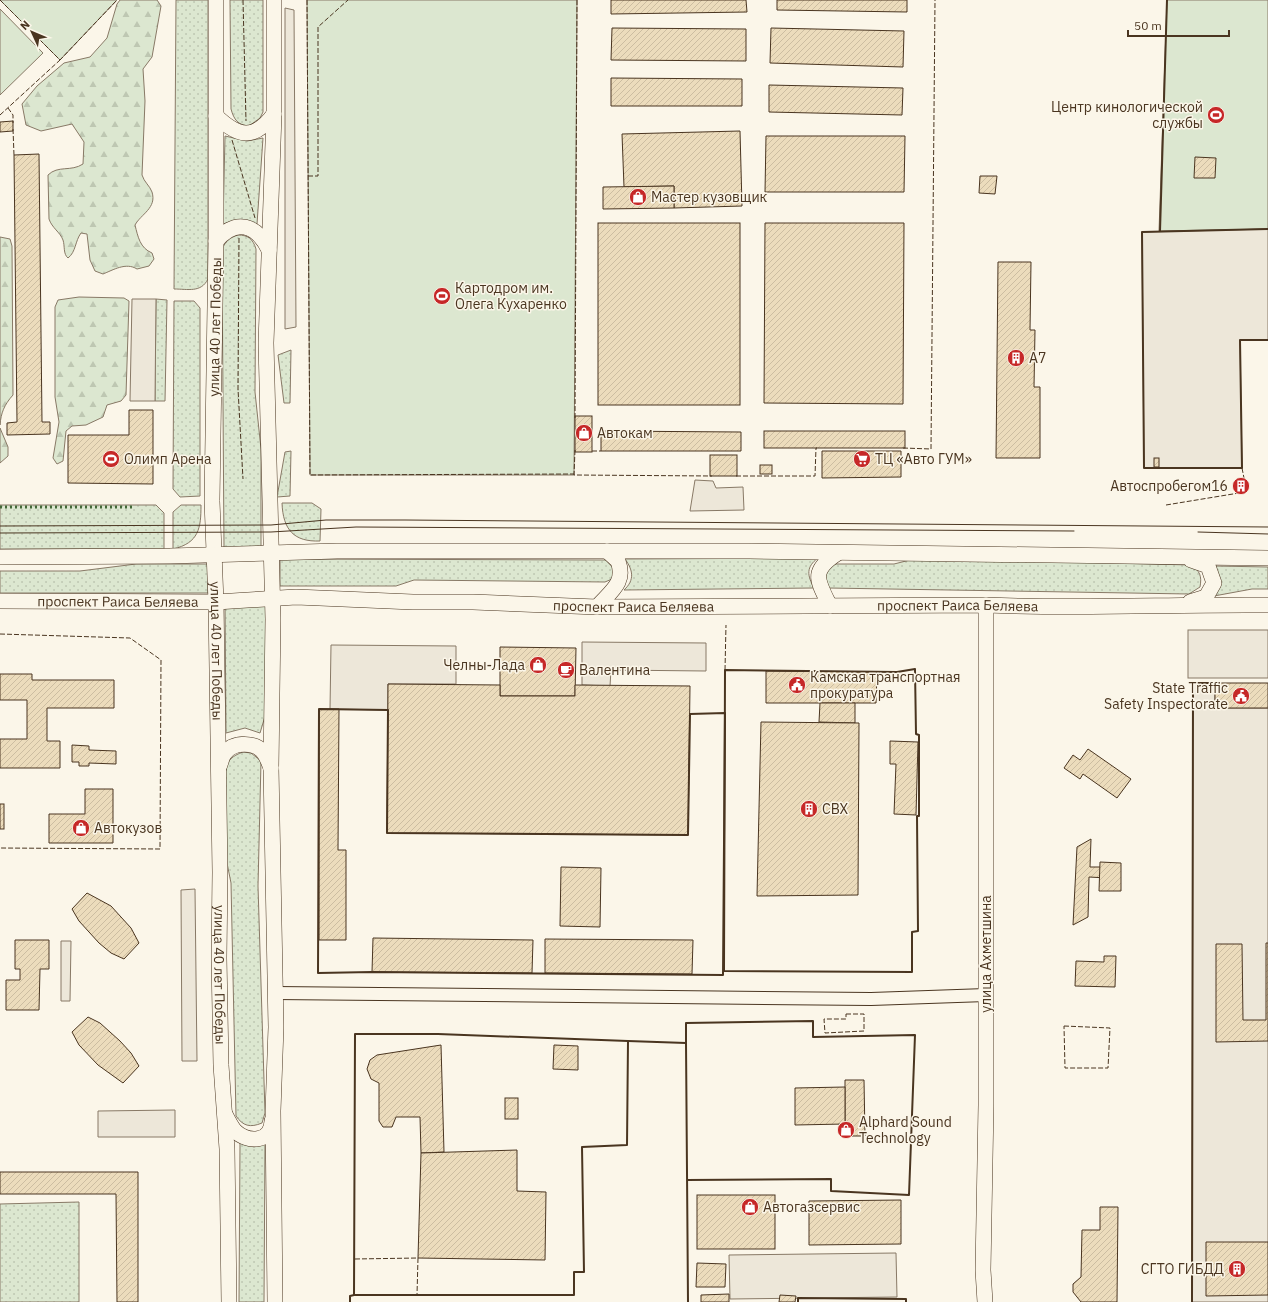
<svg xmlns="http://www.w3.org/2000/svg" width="1268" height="1302" viewBox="0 0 1268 1302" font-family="'IBM Plex Sans',sans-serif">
	<defs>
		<pattern id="grass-dots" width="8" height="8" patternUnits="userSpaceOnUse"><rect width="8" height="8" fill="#dce7d0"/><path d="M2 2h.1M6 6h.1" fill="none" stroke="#bec7b2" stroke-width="1.8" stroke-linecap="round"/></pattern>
		<pattern id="forest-firs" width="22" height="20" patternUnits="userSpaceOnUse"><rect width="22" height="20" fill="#dce7d0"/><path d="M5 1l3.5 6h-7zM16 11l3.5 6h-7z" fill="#bec7b2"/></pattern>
		<pattern id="building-hatch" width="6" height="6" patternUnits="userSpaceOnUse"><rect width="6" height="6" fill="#ecdcbc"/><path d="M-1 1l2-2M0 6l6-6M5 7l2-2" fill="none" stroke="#ccbda1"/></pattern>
	</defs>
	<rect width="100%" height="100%" fill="#fbf6e9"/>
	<!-- grass -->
	<g fill="url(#grass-dots)" stroke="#887966">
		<path d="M176,0H208V279C201,293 188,289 174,289Z"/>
		<path d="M230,0H263V112L260,118L249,126C238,125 234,120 231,109Z"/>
		<path d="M225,136L247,141L263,138L257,224L230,222L223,224Z"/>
		<path d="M238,235C248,235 253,239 256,249L255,392L261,449V548L224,549L222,249C226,241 229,238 238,235Z"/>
		<path d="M156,299L167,300L165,401H155Z"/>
		<path d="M174,301H194L200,308V496L180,497L173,489Z"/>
		<path d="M291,350L290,403H284L278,355Z"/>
		<path d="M291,451L290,496L277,497L285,452Z"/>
		<path d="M282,503H312L321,509L320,541C294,542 283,530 282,503Z"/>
		<path d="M0,505H156L164,513V549H0Z"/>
		<path d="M181,505H201C201,528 199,543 173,549V512Z"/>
		<path d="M818,558C806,567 807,575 814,588L624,590C635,580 633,570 625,559Z"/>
		<path d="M918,558L1191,565C1200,571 1202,576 1200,587L1189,594L829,588L823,572L831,564H894Z"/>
		<path d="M280,559L606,560L614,569L612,579L605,582L414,580L396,586H280Z"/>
		<path d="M136,564H208V593H0V571H80Z"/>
		<path d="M1215,566L1268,567V589H1252L1214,596Z"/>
		<path d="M225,603H266V713L260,733L245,728L226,733Z"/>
		<path d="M243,752L251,753L261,761L258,886L265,1113L262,1123C250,1128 243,1126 236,1116L231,883L226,858L224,770C228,760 232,756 243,752Z"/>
		<path d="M240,1143L254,1147L265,1144L264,1302H239Z"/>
		<path d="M79,1202V1302H0V1204Z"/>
	</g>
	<!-- forest -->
	<g fill="url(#forest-firs)" stroke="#887966">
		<path d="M120,0H157L161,6L152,57L143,69L145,101L142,175C144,182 150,186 152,192C157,208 141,214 135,225C138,237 140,248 152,253L154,259L149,266L137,269C126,262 113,270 103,274L95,271L90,260L87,234L81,233C75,241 76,252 68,258C63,254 65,246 63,240C60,232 52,228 49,219L48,175C58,165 71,172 83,164L84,142L72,124L41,131L26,125L22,104L37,86L64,63L90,57L107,38L117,4Z"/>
		<path d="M0,237L10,239L12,246L13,395C4,405 1,413 0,425Z"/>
		<path d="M79,297L124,298L129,301L126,395L121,401L107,405L103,417L86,425L72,426L66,431L63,461L57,464L53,458L59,422L55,397V307L58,300Z"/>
		<path d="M0,428L8,447V456L0,463Z"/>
	</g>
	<!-- pitch -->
	<g fill="#dce7d0" stroke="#887966">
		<path d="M0,0H117L60,60Z"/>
		<path d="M307,0H577L574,475H310Z"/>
		<path d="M1167,0H1268V229L1159,231Z"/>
		<path d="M0,9L43,53L0,95Z"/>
	</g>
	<!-- parking -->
	<g fill="#ede7d9" stroke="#887966">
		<path d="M285,8L294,10L296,327L285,329Z"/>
		<path d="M1268,229V340H1240L1242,468H1144L1142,232Z"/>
		<path d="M132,299H156L155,401H130Z"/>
		<path d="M695,480L713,481L716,488L743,487L744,510L690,511Z"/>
		<rect x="1188" y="630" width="80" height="48"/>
		<path d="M582,642L706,643V671L611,670L610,686L582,685Z"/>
		<path d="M331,645L456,646V684H388V710L330,709Z"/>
		<path d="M1193,683H1215V708H1268V1302H1192Z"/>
		<path d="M195,889L197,1061H182L181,890Z"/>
		<path d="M61,941H71L70,1001H61Z"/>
		<path d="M175,1110V1137H98V1111Z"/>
		<path d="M896,1253L897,1297L730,1299L729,1255Z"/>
	</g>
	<!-- building -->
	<g fill="url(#building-hatch)" stroke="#4a3520">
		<path d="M611,0H746L747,12L611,14Z"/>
		<path d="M777,0H907V12L777,10Z"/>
		<path d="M612,28L746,29V61L611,60Z"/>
		<path d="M771,28L904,31L903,67L770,63Z"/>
		<path d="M611,78L742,79V106H611Z"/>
		<path d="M769,85L903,88L902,115L769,112Z"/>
		<path d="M13,121V131L0,132V122Z"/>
		<path d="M740,131L742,206L674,208V186L624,187L622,134Z"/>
		<path d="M766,136H905L904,192H765Z"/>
		<path d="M39,154L42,422H50V434L7,435V423L17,422L14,155Z"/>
		<path d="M1195,157L1216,158L1215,178H1194Z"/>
		<path d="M980,176H997L995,194L979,193Z"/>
		<path d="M674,186V208L603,209V187Z"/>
		<rect x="598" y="223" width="142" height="182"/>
		<path d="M765,223H904L903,404L764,403Z"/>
		<path d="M998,262H1031L1030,330H1035L1034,387H1040V458H996Z"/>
		<path d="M129,410H153V484L68,483V435H129Z"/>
		<rect x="575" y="416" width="17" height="36"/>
		<path d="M601,431L741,432V451H601Z"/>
		<rect x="764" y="431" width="141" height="17"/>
		<path d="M822,451H901V477L822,478Z"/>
		<rect x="710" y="455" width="27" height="21"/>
		<rect x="1154" y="458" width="5" height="9"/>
		<rect x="760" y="465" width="12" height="9"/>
		<path d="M1244,478L1245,492L1239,493L1237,479Z"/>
		<path d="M500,647L576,648L575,696H500Z"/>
		<path d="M766,671L877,672L876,703H766Z"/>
		<path d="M0,674H32V680H114V708H47V741H60V768H0V739H27V700H0Z"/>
		<rect x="1215" y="683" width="53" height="25"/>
		<path d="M388,684L500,685V696H575V685L690,686L688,835L387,833Z"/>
		<path d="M820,703H855V723L819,722Z"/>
		<path d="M319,709H339L338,850H346V940H319Z"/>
		<path d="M761,722L859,723L858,895L757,896Z"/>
		<path d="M890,741L918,742L916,815L894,814L896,764H890Z"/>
		<path d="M72,745L89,746V750L116,751V764L89,763V766H79V762H72Z"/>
		<path d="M1088,749L1131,779L1117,798L1083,774L1080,779L1064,768L1073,755L1080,760Z"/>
		<path d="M85,789H113V843H49V814H85Z"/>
		<rect x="0" y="804" width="4" height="25"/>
		<path d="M1091,839L1090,867H1107V878L1089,877L1088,917L1073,925L1077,847Z"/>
		<path d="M1100,862L1121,863V891H1099Z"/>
		<path d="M561,867L601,868L600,927L560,926Z"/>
		<path d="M87,893L111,906L131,928L139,943L124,959L111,953L99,943L79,921L72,909Z"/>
		<path d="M373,938L533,940L532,973L372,972Z"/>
		<path d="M545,939L693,940L692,974L545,973Z"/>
		<path d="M15,940H49V969H40L39,1010H6V980H20V969H15Z"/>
		<path d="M1266,943H1268V1041L1216,1042V944H1242L1243,1020H1266Z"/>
		<path d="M1104,956H1116L1115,987L1075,986L1076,961L1104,962Z"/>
		<path d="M88,1017L100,1023L120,1041L131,1053L139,1066L123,1083L98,1065L79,1045L72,1032Z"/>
		<path d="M441,1045L444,1152L421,1153L420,1117H396L392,1127H383L379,1121V1083L371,1079L367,1069L370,1060L377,1055Z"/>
		<path d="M554,1045L578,1046V1070L553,1069Z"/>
		<path d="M845,1080H864L865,1136H845Z"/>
		<path d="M845,1087V1124L795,1125V1088Z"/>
		<rect x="505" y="1098" width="13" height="21"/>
		<path d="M517,1150V1191L546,1192L545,1260L418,1258L421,1153Z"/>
		<path d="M0,1172H138V1302H117L116,1194H0Z"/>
		<rect x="697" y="1195" width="78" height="54"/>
		<path d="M901,1200V1244L809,1245V1201Z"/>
		<path d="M1100,1207H1118L1117,1302H1081L1073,1292V1284L1081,1277L1082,1230H1100Z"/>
		<path d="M1206,1242H1268V1295L1206,1296Z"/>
		<path d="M697,1263L726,1264L725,1287H696Z"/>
		<path d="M729,1294V1302H701V1295Z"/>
		<path d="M780,1295L796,1296L795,1302H779Z"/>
	</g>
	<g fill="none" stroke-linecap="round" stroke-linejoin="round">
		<defs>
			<path id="minor" d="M275,993L871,999L986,995"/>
			<g id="tertiary">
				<path id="s1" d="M216,0V241L212,501L216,602L220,872L219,958L221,1065L227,1149L229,1302"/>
				<path d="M274,0V114L266,343L273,619L271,768L276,1027L273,1111L275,1302"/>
				<path d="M216,116C238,137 254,141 274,114"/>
				<path d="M216,241C236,218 256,224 269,250"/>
				<path d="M0,557L170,556L337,551H749L1268,558"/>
				<path id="s2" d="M0,601L216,602L296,597L413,602H473L597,607L986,605C1080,609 1174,604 1268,605"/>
				<path d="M1190,602L1206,597L1214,583L1208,566L1191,560"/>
				<path d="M830,606C817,580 810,571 838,553"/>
				<path d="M597,607C611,591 626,583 618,561L607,551"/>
				<path d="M219,767C221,763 222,756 225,753C234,741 256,742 264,753C267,757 269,763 271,768"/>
				<path d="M225,1114C228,1120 231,1126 235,1131C248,1143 271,1143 272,1121"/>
				<path d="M985,1302L983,1270L986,1105V605"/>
			</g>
		</defs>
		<!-- minor casing -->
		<use href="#minor" stroke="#4a3520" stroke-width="14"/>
		<!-- tertiary casing -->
		<use href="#tertiary" stroke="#4a3520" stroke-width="16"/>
		<!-- minor -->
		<use href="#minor" stroke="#fbf6e9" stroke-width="12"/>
		<!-- tertiary -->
		<use href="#tertiary" stroke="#fbf6e9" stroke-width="15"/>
		<!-- tram -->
		<g stroke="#4a3520" stroke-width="1">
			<path d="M0,526L271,525L326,520H405L1268,527"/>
			<path d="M1198,532L1268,534"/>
			<path d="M0,533L271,532L356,527L1074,531"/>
		</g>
		<!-- hedge -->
		<path stroke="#436837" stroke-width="3" stroke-dasharray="2 3" stroke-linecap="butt" d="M0,507H133"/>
		<!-- fence -->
		<g stroke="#4a3520" stroke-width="1" stroke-dasharray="5 2" stroke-linecap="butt">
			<path d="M0,0L60,60L117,0"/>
			<path d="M243,0L246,121"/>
			<path d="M307,0L310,475L574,474"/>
			<path d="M8,108L13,115V123"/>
			<path d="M0,115L60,60"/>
			<path d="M13,129L14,155"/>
			<path d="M232,140L255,218"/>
			<path d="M308,176H318V27L348,0"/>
			<path d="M239,238L238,389L243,479"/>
			<path d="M575,418L577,0"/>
			<path d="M903,448L931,449L935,0"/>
			<path d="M575,450L574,475L712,476"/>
			<path d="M592,451H601"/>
			<path d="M1242,468L1244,478"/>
			<path d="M736,476H815L816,448H817"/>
			<path d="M1166,505L1239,493"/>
			<path d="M0,634L130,638L161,660L160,849L0,848"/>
			<path d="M725,670L726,625"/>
			<path d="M846,1014H864V1031L825,1033L824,1019H846Z"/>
			<path d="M1064,1026L1110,1028L1108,1068H1065Z"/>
			<path d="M355,1259L418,1258L417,1295"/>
		</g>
		<!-- wall -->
		<g stroke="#4a3520" stroke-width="2">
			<path d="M1268,229L1142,232L1144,468H1242L1240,340H1268"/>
			<path d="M1160,231L1167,0"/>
			<path d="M915,669L916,734L919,735V816H917L918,931L912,932V972L724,971L725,670L897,672Z"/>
			<path d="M319,709L388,710L387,833L688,835L690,714L725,713L723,975L372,972L318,973Z"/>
			<path d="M628,1041L686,1043"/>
			<path d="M687,1180L831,1179V1191L909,1195L915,1035L813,1037V1021L686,1023V1043L688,1302"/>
			<path d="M350,1302V1296L354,1295H574V1272H584L582,1147L627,1145L628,1041L438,1034H355L354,1295"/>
			<path d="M798,1302V1298L906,1299V1302"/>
			<path d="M1192,1302L1193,683H1215V686"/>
		</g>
	</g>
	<!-- icons -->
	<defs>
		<symbol id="stadium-disc" viewBox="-11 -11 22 22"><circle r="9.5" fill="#c62828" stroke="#fbf6e9"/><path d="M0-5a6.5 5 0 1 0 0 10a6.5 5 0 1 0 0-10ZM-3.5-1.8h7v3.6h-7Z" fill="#fff"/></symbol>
		<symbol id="shop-disc" viewBox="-11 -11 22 22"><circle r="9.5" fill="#c62828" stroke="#fbf6e9"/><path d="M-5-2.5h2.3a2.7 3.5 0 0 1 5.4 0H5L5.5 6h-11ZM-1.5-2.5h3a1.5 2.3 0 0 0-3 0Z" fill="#fff"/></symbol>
		<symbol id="building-disc" viewBox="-11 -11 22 22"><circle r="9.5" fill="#c62828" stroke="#fbf6e9"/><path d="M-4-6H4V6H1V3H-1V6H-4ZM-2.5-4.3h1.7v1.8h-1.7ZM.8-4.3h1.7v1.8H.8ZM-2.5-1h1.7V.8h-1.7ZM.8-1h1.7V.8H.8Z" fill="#fff"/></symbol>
		<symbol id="supermarket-disc" viewBox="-11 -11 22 22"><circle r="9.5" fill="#c62828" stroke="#fbf6e9"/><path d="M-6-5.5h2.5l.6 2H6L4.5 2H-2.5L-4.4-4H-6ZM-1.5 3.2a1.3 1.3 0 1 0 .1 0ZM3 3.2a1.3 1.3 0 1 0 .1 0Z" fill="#fff"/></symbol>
		<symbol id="cafe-disc" viewBox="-11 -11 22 22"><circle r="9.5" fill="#c62828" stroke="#fbf6e9"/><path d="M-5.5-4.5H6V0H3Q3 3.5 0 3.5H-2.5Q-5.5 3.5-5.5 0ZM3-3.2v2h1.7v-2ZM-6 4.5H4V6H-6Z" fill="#fff"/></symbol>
		<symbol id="civic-disc" viewBox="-11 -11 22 22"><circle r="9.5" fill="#c62828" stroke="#fbf6e9"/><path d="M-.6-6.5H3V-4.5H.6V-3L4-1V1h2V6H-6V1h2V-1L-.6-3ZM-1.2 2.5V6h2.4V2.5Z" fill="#fff"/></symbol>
	</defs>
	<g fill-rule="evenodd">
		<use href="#stadium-disc" x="1206" y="105" width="20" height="20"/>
		<use href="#shop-disc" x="628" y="187" width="20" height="20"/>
		<use href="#stadium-disc" x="432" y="286" width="20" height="20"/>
		<use href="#building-disc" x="1006" y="348" width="20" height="20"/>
		<use href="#shop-disc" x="574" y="423" width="20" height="20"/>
		<use href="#stadium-disc" x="101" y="449" width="20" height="20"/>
		<use href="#supermarket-disc" x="852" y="449" width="20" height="20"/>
		<use href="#building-disc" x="1231" y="476" width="20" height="20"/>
		<use href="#shop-disc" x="528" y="655" width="20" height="20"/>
		<use href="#cafe-disc" x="556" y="660" width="20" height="20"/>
		<use href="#civic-disc" x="787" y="675" width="20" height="20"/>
		<use href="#civic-disc" x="1231" y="686" width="20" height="20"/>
		<use href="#building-disc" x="799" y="799" width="20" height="20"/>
		<use href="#shop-disc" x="71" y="818" width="20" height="20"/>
		<use href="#shop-disc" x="836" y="1120" width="20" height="20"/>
		<use href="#shop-disc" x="740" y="1197" width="20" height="20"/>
		<use href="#building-disc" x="1227" y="1259" width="20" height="20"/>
	</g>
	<g text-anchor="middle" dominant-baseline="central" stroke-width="3" stroke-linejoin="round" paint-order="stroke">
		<!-- poi labels -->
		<g font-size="14" fill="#4a3520" stroke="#fbf6e9" text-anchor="start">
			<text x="1203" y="107" text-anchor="end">Центр кинологической<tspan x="1203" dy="16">службы</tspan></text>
			<text x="651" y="197">Мастер кузовщик</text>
			<text x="455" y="288">Картодром им.<tspan x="455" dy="16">Олега Кухаренко</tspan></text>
			<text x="1029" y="358">А7</text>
			<text x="597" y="433">Автокам</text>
			<text x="124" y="459">Олимп Арена</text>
			<text x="875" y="459">ТЦ «Авто ГУМ»</text>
			<text x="1228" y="486" text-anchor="end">Автоспробегом16</text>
			<text x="525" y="665" text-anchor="end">Челны-Лада</text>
			<text x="579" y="670">Валентина</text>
			<text x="810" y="677">Камская транспортная<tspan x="810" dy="16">прокуратура</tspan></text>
			<text x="1228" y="688" text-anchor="end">State Traffic<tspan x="1228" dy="16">Safety Inspectorate</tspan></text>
			<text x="822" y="809">СВХ</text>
			<text x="94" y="828">Автокузов</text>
			<text x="859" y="1122">Alphard Sound<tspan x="859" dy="16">Technology</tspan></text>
			<text x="763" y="1207">Автогазсервис</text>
			<text x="1224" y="1269" text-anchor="end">СГТО ГИБДД</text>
		</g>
		<!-- street labels -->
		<g font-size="14" fill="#4a3520" stroke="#fbf6e9">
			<text transform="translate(215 327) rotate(-89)">улица 40 лет Победы</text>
			<text stroke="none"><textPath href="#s2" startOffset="118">проспект Раиса Беляева</textPath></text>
			<text stroke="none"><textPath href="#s2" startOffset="634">проспект Раиса Беляева</textPath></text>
			<text stroke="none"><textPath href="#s2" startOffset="958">проспект Раиса Беляева</textPath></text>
			<text stroke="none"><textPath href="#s1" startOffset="651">улица 40 лет Победы</textPath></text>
			<text transform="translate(986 954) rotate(-90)">улица Ахметшина</text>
			<text stroke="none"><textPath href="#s1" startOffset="975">улица 40 лет Победы</textPath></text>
		</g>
	</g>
	<!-- north arrow -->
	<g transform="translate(32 32) rotate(314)" stroke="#fbf6e9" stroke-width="3" paint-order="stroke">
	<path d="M0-3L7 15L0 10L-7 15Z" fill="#4a3520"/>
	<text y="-6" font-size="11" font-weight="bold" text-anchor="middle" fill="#4a3520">N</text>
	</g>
	<!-- scale -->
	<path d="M1128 30v6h101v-6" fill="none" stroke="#4a3520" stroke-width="2"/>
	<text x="1134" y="30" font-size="12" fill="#4a3520" stroke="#fbf6e9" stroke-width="3" paint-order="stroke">50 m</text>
</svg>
